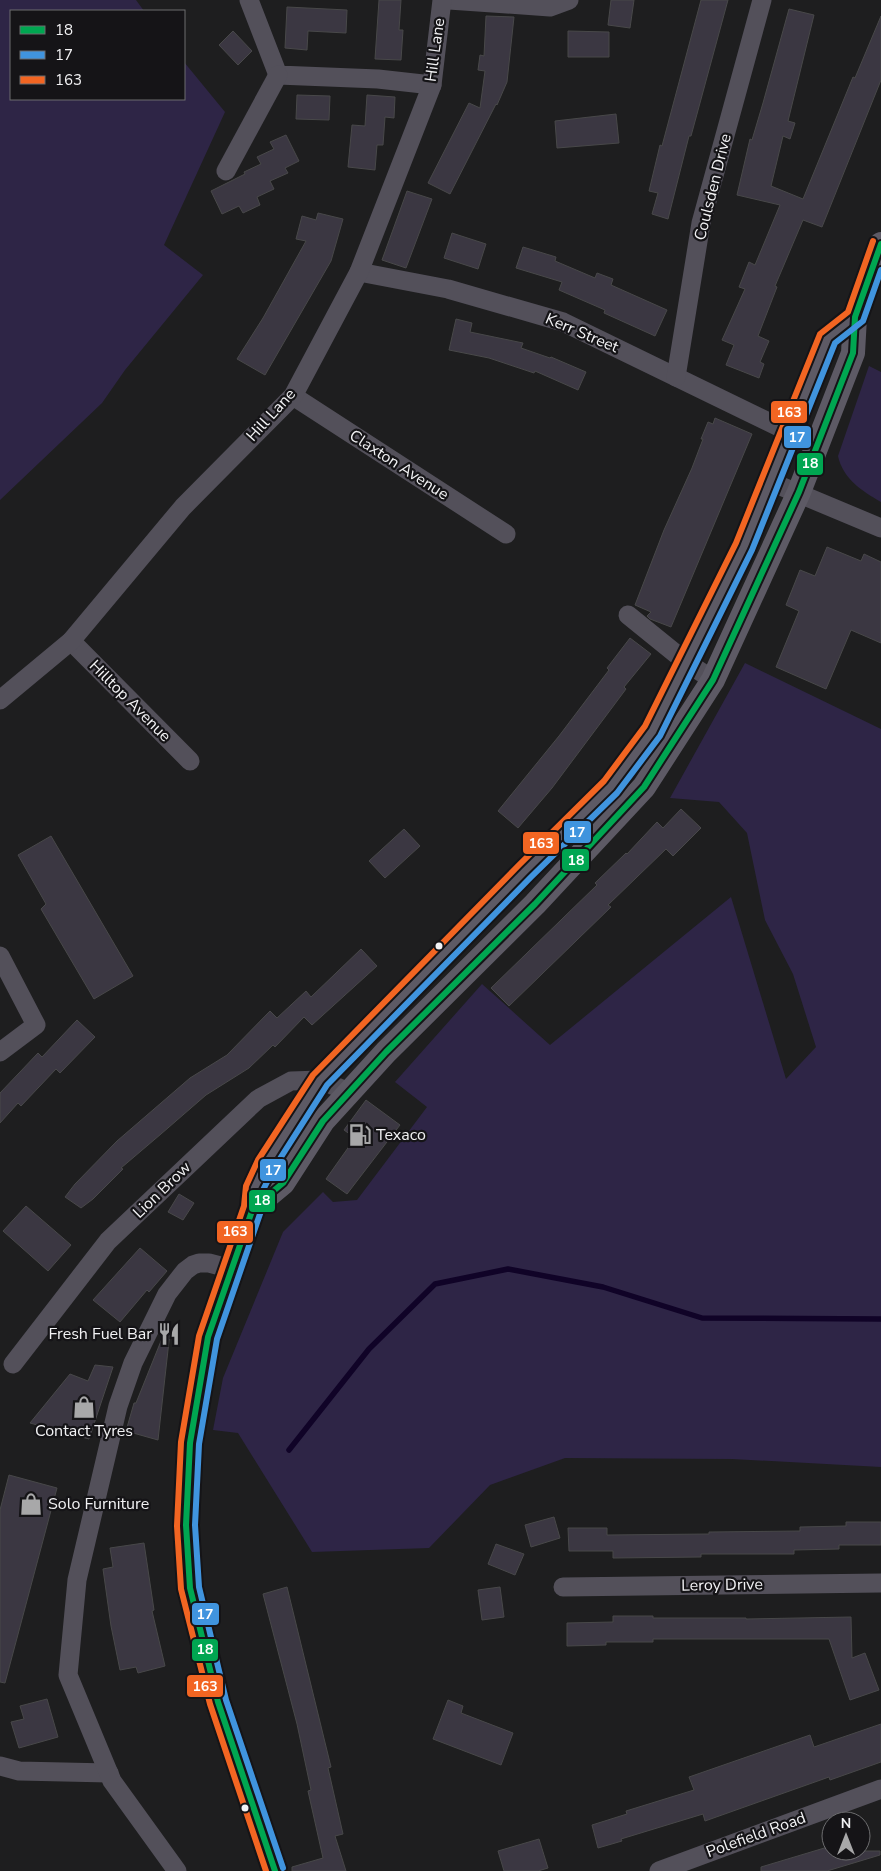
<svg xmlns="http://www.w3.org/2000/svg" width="881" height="1871" viewBox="0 0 881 1871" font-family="'Nunito Sans',sans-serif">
	<rect width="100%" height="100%" fill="#1e1e1f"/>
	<!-- green -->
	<g fill="#2e2546">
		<path d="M0,0H136L144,11H11V99H184V62L225,112L164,245L203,275L125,370L102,403L0,500Z"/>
		<path d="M869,366L881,372V502C862,491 843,479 838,456Z"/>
		<path d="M745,663L881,729V1467L732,1459L565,1458L490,1485L429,1548L312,1552L238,1433L213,1430L223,1378L283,1232L323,1192L333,1202L357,1200L427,1107L395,1082L482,984L550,1045L731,897L786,1079L816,1047L793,974L765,920L747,833L719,802L670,798Z"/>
	</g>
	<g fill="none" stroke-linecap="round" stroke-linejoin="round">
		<!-- stream -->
		<path stroke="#100327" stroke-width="5.5" d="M289,1450L369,1349L435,1284L508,1269L603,1287L702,1318L881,1319"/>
	</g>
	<!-- building -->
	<g fill="#3b3742" stroke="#484849">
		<path d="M379,0H401L399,30H403L401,60L375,59Z"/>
		<path d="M611,0H634L630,28L608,25Z"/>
		<path d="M701,0H728L691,136H689L668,219L652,214L658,193L649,191L660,145L662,146Z"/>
		<path d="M287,7L347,10L346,33L308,31L307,50L285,48Z"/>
		<path d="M789,9L814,15L788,121L795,123L790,139L783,136L771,186L803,199L853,77L855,78L881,16V80L822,227L803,220L775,286L777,287L758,336L769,341L760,362L764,364L759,378L726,365L734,345L722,340L745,289L739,287L749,262L755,265L780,205L737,195L750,139L752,140L763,103Z"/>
		<path d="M486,16L514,17L507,82L497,105L496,104L450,194L428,183L469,103L480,108L485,71L478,70L480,55L484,56Z"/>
		<path d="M233,31L252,51L238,65L219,45Z"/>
		<path d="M568,31L609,32V57H568Z"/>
		<path d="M297,95L330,96L329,120L296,119Z"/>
		<path d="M367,95L395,97L394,118L385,117L383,145H377L375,170L348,167L352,125L365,126Z"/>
		<path d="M616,114L619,143L557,148L555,121Z"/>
		<path d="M286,135L299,161L285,168L288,173L270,181L274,189L257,197L260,205L243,213L239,206L222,214L211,191L245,174L244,172L261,164L257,157L274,149L270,142Z"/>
		<path d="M407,191L432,199L406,268L382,260Z"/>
		<path d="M318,213L343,219L331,261L265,375L237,359L263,318L306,241L296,239L302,216L316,220Z"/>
		<path d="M452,233L486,244L478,269L444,258Z"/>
		<path d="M523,247L556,257L555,261L595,278L597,273L613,279L611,285L667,310L655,336L604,313L605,310L559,290L562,282L516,268Z"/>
		<path d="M456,319L472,323L470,332L523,343L521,348L550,358L551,357L586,372L578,390L535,371L534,373L489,358L449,350Z"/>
		<path d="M715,418L752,434L671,627L650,619L647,616L651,612L635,605L664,530L692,468L703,439H701L708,422L713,424Z"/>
		<path d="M827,547L861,561L864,554L881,562V643L851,630L826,689L776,667L799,611L786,605L800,570L815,576Z"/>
		<path d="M630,638L651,654L624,687L626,689L552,788L518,828L498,811L559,736L609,670L607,668Z"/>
		<path d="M681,809L701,828L673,856L666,849L608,905L611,907L509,1006L491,988L597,885L595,883L626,853L627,854L657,822L663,828Z"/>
		<path d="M404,829L420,846L385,878L369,861Z"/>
		<path d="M51,836L133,976L94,999L41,909L46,904L18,855Z"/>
		<path d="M361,949L377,966L312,1025L304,1017L275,1047L273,1045L249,1068L206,1095L161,1134L121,1168L123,1169L93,1199L81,1208L65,1197L75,1184L117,1141L190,1078L227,1055L270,1011L277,1018L306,991L311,997Z"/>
		<path d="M77,1020L95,1037L60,1073L56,1069L21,1106L18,1103L0,1123V1093L38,1053L42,1057Z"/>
		<path d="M366,1100L400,1125L347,1194L326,1179L355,1138L344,1130Z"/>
		<path d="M179,1194L194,1203L183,1220L168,1212Z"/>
		<path d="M26,1206L71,1245L48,1271L3,1231Z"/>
		<path d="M140,1248L167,1271L149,1292L147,1290L120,1322L93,1300Z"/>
		<path d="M165,1331L170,1332L158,1440L126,1431L134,1403H136Z"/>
		<path d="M95,1365L113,1367L89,1439L30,1423L70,1374L88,1381Z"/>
		<path d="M9,1475L57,1488L5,1683L0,1682V1510Z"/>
		<path d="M554,1517L560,1538L531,1547L525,1525Z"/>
		<path d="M846,1522H881V1545H839V1549L794,1550V1554H701V1557L613,1558V1551H569L568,1528H607V1535L709,1534V1532L800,1531V1527L846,1526Z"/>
		<path d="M144,1543L154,1610L152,1611L165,1666L138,1673L136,1667L120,1670L111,1626L103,1569L113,1567L110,1548Z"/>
		<path d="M496,1544L524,1554L515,1575L488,1564Z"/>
		<path d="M287,1587L331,1767L328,1768L343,1834L335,1836L346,1871H292V1867L323,1858L308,1791L311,1790L297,1724L263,1594Z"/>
		<path d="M500,1587L504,1617L482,1620L478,1590Z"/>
		<path d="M613,1616H653V1618H746V1619L851,1617L852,1658L865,1653L879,1690L850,1700L829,1639H653V1642H606V1645L567,1646V1623L613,1622Z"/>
		<path d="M47,1699L58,1737L19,1748L11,1722L24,1719L20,1706Z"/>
		<path d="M448,1700L463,1706L461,1713L513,1733L501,1765L433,1739Z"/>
		<path d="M881,1724V1762L830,1780L829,1777L705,1821L703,1814L621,1839L622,1841L598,1848L592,1825L627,1814L626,1811L694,1790L689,1777L810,1735L814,1747Z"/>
		<path d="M539,1839L548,1868L538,1871H504L498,1851Z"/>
		<path d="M831,1846V1851H880V1855L827,1871H761V1867Z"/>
	</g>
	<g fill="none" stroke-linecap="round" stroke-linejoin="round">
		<!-- minor -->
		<g stroke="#53505a" stroke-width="19">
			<path d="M249,0L278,75L378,79L432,85"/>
			<path d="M449,0L550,7L569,0"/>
			<path d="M226,171L278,75"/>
			<path d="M359,272L448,289L563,322L779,427L818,444"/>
			<path d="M676,377L701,223L762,0"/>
			<path d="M293,396L506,534"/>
			<path d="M771,482L881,528"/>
			<path d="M628,615L686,662L713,680"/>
			<path d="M71,641L190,761"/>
			<path d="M0,700L71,641L183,507L293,396L359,272L432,85L442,0"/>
			<path d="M0,956L36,1025L0,1052"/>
			<path d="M13,1364L108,1241L258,1099L291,1081L320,1080L349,1092"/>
			<path d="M563,1587L881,1583"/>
			<path d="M0,1766L19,1771L109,1773"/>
			<path d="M177,1871L112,1781L68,1675L77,1580L118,1406L133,1363L167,1294L185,1271L193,1265L199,1263H209L232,1269"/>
			<path d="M659,1871L881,1789"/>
		</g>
		<!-- major -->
		<g stroke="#5d5a65" stroke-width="24">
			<path d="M253,1208L283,1183L323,1121L386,1052L535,904L644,787L713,680L799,492L853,353L855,317L881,244"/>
			<path d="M275,1871L218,1702L190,1588L186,1525L190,1443L208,1337L253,1208L254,1188L266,1164L320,1080L525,871L611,787L653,731L714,605L744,547L828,338L855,317"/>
		</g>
		<defs>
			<path id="bus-1" d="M275,1871L218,1702L190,1588L186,1525L190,1443L208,1337L253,1208L283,1183L323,1121L386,1052L535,904L644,787L713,680L799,492L853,353L855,317L881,244"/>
			<path id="bus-2" d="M283,1868L226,1700L199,1587L195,1525L199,1444L217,1339L261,1211L263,1190L274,1168L327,1085L531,877L617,793L660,736L752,550L835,343L863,321L881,270"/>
			<path id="bus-3" d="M266,1871L210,1704L181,1589L177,1526L181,1442L199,1336L244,1206L246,1186L258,1160L313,1075L519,865L604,781L645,726L736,543L820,334L848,312L873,241"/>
		</defs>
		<!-- bus-1 casing -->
		<use href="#bus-1" stroke="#151417" stroke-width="10"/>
		<!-- bus-2 casing -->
		<use href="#bus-2" stroke="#151417" stroke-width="10"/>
		<!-- bus-3 casing -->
		<use href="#bus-3" stroke="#151417" stroke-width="10"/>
		<!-- bus-1 -->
		<use href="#bus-1" stroke="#00a651" stroke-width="6"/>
		<!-- bus-2 -->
		<use href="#bus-2" stroke="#4094de" stroke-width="6"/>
		<!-- bus-3 -->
		<use href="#bus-3" stroke="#f26522" stroke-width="6"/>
	</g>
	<!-- icons -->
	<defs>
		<symbol id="fuel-bare" viewBox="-9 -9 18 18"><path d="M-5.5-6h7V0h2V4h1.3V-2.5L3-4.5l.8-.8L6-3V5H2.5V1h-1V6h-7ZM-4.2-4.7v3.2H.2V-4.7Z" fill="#a8a8a9" stroke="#151417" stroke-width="2.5" paint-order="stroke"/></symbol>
		<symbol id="restaurant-bare" viewBox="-9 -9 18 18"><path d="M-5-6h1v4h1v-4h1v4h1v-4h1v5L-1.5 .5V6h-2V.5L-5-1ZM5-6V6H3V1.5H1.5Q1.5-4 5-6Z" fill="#a8a8a9" stroke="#151417" stroke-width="2.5" paint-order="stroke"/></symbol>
		<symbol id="shop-bare" viewBox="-9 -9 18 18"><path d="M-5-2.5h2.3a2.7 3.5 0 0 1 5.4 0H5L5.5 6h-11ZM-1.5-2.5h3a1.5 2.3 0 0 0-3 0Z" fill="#a8a8a9" stroke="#151417" stroke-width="2.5" paint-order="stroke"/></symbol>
	</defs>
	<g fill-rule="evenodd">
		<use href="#fuel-bare" x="344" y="1119" width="32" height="32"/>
		<use href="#restaurant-bare" x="153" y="1318" width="32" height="32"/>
		<use href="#shop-bare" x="68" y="1391" width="32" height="32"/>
		<use href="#shop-bare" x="15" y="1488" width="32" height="32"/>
	</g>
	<!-- markers -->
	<g fill="#f2f2f4" stroke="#151417" stroke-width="2">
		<circle cx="439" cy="946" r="4.5"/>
		<circle cx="245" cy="1808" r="4.5"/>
	</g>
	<g text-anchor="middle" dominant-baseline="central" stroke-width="4.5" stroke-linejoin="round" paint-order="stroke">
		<!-- street labels -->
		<g font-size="16" fill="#f2f2f4" stroke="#151417">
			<text transform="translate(435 50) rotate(-82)">Hill Lane</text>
			<text transform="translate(713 187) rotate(-76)">Coulsden Drive</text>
			<text transform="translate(582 333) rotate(23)">Kerr Street</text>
			<text transform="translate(271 415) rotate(-48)">Hill Lane</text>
			<text transform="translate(399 465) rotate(33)">Claxton Avenue</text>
			<text transform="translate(130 701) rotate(45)">Hilltop Avenue</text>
			<text transform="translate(162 1190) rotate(-44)">Lion Brow</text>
			<text transform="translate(722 1585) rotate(-1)">Leroy Drive</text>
			<text transform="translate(756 1835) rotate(-20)">Polefield Road</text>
		</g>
		<!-- poi labels -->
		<g font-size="16" fill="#f2f2f4" stroke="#151417" text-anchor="start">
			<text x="376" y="1135">Texaco</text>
			<text x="152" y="1334" text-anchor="end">Fresh Fuel Bar</text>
			<text x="84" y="1431" text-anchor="middle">Contact Tyres</text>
			<text x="48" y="1504">Solo Furniture</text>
		</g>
	</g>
	<g stroke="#151417" stroke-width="2">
		<rect x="770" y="400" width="38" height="24" rx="5" fill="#f26522"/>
		<rect x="783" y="425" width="29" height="24" rx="5" fill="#4094de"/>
		<rect x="796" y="452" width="28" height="24" rx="5" fill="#00a651"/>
		<rect x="563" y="820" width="29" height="24" rx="5" fill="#4094de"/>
		<rect x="522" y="831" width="38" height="24" rx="5" fill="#f26522"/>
		<rect x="561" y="848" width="29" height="24" rx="5" fill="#00a651"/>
		<rect x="259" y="1158" width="28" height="24" rx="5" fill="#4094de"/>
		<rect x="248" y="1189" width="28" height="24" rx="5" fill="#00a651"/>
		<rect x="216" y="1220" width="38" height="24" rx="5" fill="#f26522"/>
		<rect x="191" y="1602" width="29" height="24" rx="5" fill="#4094de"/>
		<rect x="191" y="1638" width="28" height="24" rx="5" fill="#00a651"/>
		<rect x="186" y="1674" width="38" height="24" rx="5" fill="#f26522"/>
	</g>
	<g font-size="14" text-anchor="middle" font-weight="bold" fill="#fff">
		<text x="789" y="417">163</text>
		<text x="797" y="442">17</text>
		<text x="810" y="468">18</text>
		<text x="577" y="837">17</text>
		<text x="541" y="848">163</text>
		<text x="576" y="865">18</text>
		<text x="273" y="1175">17</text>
		<text x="262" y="1205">18</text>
		<text x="235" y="1236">163</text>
		<text x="205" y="1619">17</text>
		<text x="205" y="1654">18</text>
		<text x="205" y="1691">163</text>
	</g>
	<!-- legend -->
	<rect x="10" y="10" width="175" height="90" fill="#151417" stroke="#6d6d6f"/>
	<rect x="20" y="26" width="25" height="8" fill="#00a651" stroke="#6d6d6f"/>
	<text x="55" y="35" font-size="15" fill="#f2f2f4">18</text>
	<rect x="20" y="51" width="25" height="8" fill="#4094de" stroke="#6d6d6f"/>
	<text x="55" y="60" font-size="15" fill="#f2f2f4">17</text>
	<rect x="20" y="76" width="25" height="8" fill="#f26522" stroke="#6d6d6f"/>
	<text x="55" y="85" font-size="15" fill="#f2f2f4">163</text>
	<!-- north arrow -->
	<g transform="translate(846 1836)"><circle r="24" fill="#151417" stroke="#6d6d6f"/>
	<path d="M0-4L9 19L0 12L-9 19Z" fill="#a8a8a9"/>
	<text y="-8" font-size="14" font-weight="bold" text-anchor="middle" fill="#f2f2f4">N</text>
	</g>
</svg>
